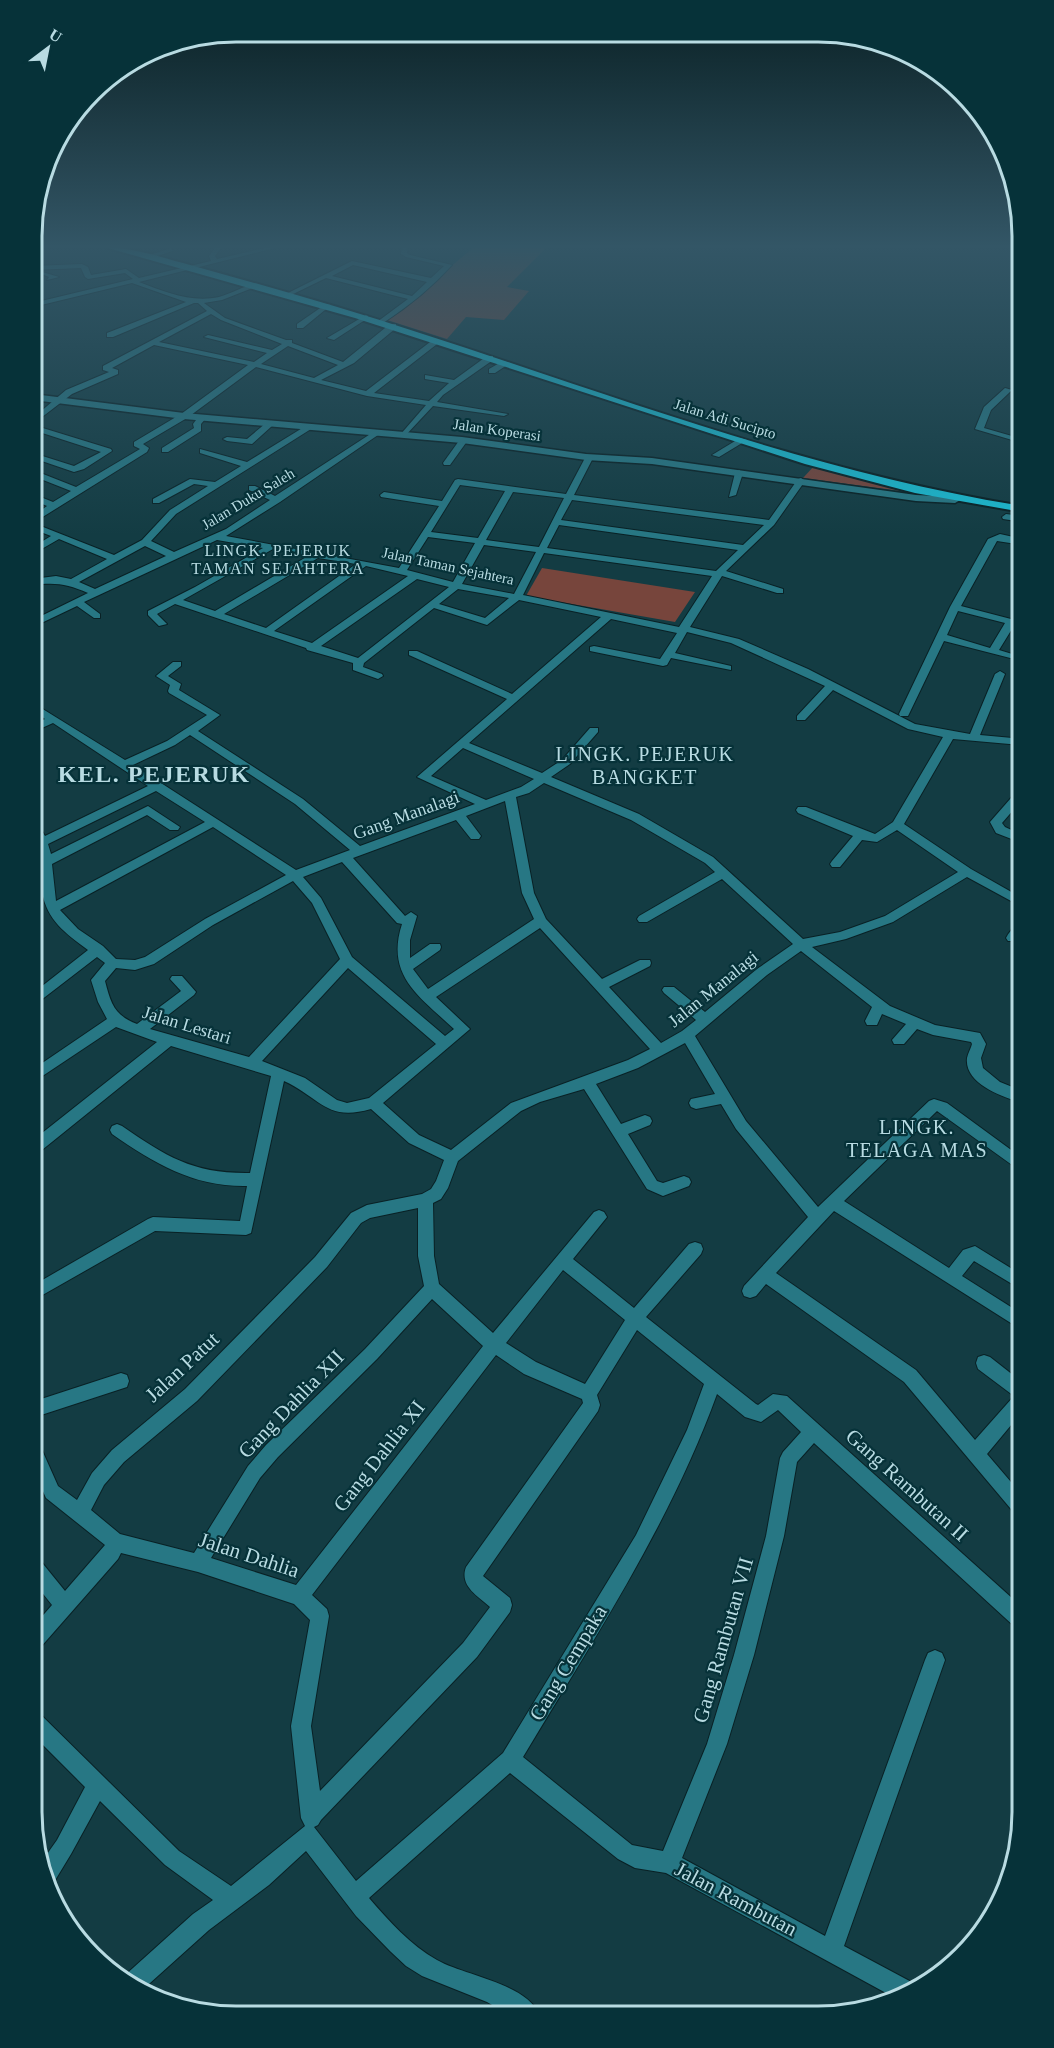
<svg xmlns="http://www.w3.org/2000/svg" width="1054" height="2048" viewBox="0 0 1054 2048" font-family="'Times New Roman',serif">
	<rect width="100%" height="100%" fill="#133c43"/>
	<!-- green -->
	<g fill="#77453c">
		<path d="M473,248H546L507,287L529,291L504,320L466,317L447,339L387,320Z"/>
		<path d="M815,465L916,493L803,478Z"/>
		<path d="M542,568L695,592L675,622L526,596Z"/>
	</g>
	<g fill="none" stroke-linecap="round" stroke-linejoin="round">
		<defs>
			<g id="minor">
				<path d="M171,248L173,251L147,259L144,257Z"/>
				<path d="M215,248H221L215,256L217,259L265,248H275L139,282C165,292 191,303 219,297C231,294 244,285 255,285V287L222,300L204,303L225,318L286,340H292V343L343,362L390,324H396V328L354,363L321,380L366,391L434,339L441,341L374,393L429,401L449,383L425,379V375L454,380L487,356H493V360L443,395L437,402L508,414L504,416L433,406L404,437L400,435L426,405L367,396L256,367L187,418L143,444L149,448L147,452L33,523V516L47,506L33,500V494L53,502L71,491L33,476V470L76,487L140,449L134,446V442L181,414L248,365L154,345L112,368L118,370V374L72,394L33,424V418L66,390L109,372L103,370V366L207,311L198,303H194L113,337H107V333L186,302L132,283L33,307V303L133,279L125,273L88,279L85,277L81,268L33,270V266L82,264L88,267L91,275L126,269L139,278L211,261L209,256ZM211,314L221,320L282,344L272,350L208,335L204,337L267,353L254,362L159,342ZM288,346L338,365L314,378L261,364Z"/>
				<path d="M402,248H408L407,253L410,255L452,265C432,287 409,306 383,323L377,322L408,299L326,278L289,296L284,295L352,261L431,278L444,266L406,257L401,254ZM353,265L427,282L412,296L332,276Z"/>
				<path d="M39,271L59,277L47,280L49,277L39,273Z"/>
				<path d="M326,304L331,305L303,328H297V324Z"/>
				<path d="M366,315L368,316V318L334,340L327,338Z"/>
				<path d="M503,361L510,363L495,373H489V369Z"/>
				<path d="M1005,388L1012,390L991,410L984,428L1022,439V443L975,429L984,407Z"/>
				<path d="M199,416L206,418L201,424V431L168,452H162V448L194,428L193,424Z"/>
				<path d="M266,423L273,425L252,444L227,441L223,439L227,437L247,439Z"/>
				<path d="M33,425L111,449L112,451L84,469L74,472L33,458V453L74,466L101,452L33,430Z"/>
				<path d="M304,427L311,429L176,514L151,541L174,552L226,529L270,500L249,490V486H255L275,496L375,431H378V435L280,502L226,536L399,568L439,506L381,497L380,495L384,492L442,501L455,480L458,479L566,494L585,458L589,456L593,458L574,495L769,520L798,479L801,478L805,481L774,525L726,571L783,589V593H777L722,576L690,627L739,639L808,669L915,724L970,734L995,674L1000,671L1005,674L980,735L1022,739V745L953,739L904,824L971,869L1022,898V907L967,877L893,922L846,939L812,947L890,1006L935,1025L980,1033L986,1044L981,1058L983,1068L1000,1082L1022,1091V1103C1003,1097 964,1084 967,1058C968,1053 971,1048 972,1044L971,1042L933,1035L917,1029L904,1044H894L892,1040L906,1024L882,1014L877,1025H867L865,1021L872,1007L801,951L767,975L695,1036L746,1121L818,1207L929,1101L934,1099L947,1103L1022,1158V1172L937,1111L844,1201L949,1268L963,1250L975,1246L1022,1275V1290L974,1261L962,1276L1022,1314V1330L834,1211L776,1273L916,1370L975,1440L1014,1396L978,1369L976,1363L978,1357L984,1355L990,1357L1022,1382V1412L987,1454L1022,1495V1518L1016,1515L904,1382L766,1284L756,1296L750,1298L744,1296L742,1291L744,1286L808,1217L736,1129L721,1104L696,1109L691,1107L689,1103L691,1099L715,1094L685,1043L638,1068L596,1084L621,1124L645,1115L650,1117L652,1121L650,1125L628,1134L657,1181L663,1183L684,1176L689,1178L691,1182L689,1186L663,1196L647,1189L584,1089L540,1102L521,1111L458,1161L448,1188L441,1199L433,1203L434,1256L439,1284L493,1333L594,1212L599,1210L604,1212L607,1217L573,1259L634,1308L689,1244L695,1242L701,1244L703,1249L701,1254L646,1317L756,1404L758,1405L773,1394L787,1396L1022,1607V1629L1015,1627L814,1443L797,1462L784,1536L754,1655L727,1744L682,1858L825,1936L925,1660L928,1653L935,1650L942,1653L945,1660L844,1946L917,1985L918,1989L897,1999L666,1873L635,1868L618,1859L510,1773L369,1898C389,1921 410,1945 437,1960C465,1976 527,1983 540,2016H511L487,2002L422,1976L406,1966L390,1951L356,1916L306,1851L269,1885L209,1930L140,1992L122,1980L123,1977L193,1914L213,1900L165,1865L100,1801L71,1854L51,1887H49L42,1877L40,1864L57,1840L85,1787L32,1734V1710L39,1713L179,1851L231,1886L305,1826L301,1818L291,1726L310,1620L294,1604L198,1572L121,1553L118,1559L39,1649L32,1651V1628L52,1605L32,1580V1557L39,1559L65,1591L105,1545L46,1498L32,1467V1438L38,1441L58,1486L77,1500L92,1473L112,1450L185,1389L315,1257L351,1213L367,1205L422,1194L431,1189L436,1181L444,1160L409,1143L371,1109C326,1122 321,1098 284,1081L251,1233L246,1235L155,1231L32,1301V1286L148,1219L153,1217L240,1221L247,1186C194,1187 155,1164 112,1134L110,1130L112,1126L117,1124L122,1126C167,1157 194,1174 250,1173L271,1076L171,1046L37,1154L32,1156V1141L157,1042L116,1027L32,1083V1070L107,1019L98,1002L91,980L105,963L97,957L32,1007V994L88,950C65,933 47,920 42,892L32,895V886L41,882L39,856L33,834V822L37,823L45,836L148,786L53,723L33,732V725L45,719L33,710V703L125,760L167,741L207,715L169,693L168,691L170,685L156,676L173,662H181V666L168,676L181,684L179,690L220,715L198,731L303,799L360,846L475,804L417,777L507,699L409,655V651H417L512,694L601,617L519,600L487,625L434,608L364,663L363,667L382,674L383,676L378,679L353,670V663L307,650L306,648L175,604L157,614L167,624L159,626L148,615V611L195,587L263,548L217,540L84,602L100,614V618H94L77,606L33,627V620L88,593C68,584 55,582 33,585V579L56,576L71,579L107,559L59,539L33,554V547L51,536L33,529V523L114,555L142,540L170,510L208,486L194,484L159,503H153V499L190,479L215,482L241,466L200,453V449L247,462ZM460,485L505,491L478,538L431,532ZM513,492L564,498L539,547L486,540ZM572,500L764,525L743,545L561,520ZM559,525L738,550L716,571L547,548ZM428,537L475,543L453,582L407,570ZM484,545L536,552L514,594L462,584ZM145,546L166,556L95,589L79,582ZM273,549L308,556L215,611L183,600ZM544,553L712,576L679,627L523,595ZM318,558L356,564L266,628L224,614ZM366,566L408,576L312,643L274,631ZM417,579L449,587L358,658L321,646ZM458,589L509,598L485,618L439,604ZM611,619L677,633L660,659L594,646L590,647V651L663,666L667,665L671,658L731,670V666L675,653L687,632L731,643L825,686L797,716V720H805L833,690L908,729L943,737L893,822L875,834L806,807H798L796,810L798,813L853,836L832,861L830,864L832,867H840L862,840L877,842L897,830L958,872L885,916L840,932L803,939L713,857L639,814L551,777L570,764L598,732V728H590L562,760L542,773L469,743ZM190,735L295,804L350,850L296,870L133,765L175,745ZM463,748L534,779L521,787L486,800L431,776ZM544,783L631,820L705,863L715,872L639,916L637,919L639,922H647L722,879L793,944L757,969L705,1012L674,987H664L662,990L664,993L696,1020L682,1031L661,1043L609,987L650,966L651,963L650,960H640L602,979L546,919L534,893L516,797L529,793ZM156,791L205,822L56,901L52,864L147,815L170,830H178L180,827L148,806L51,854L48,844ZM505,801L522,893L534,919L428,989L413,969L440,950L441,947L440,944H430L410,958V940L417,916L411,912L405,916L353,858L456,820L471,839H479L481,836L466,816ZM213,827L286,875L205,919L145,957L135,960L116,959L103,946L78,929L60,910ZM342,862L397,923L402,924C385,976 420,997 454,1029L445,1036L352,957L321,898L303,877ZM293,881L312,903L340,959L249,1057L150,1029L194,995L196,992L182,976H172L170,979L181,991L137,1024C114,1015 111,1004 105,981L116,968L135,970L154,964L213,925ZM540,928L650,1049L628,1060L511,1103L451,1150L419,1135L383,1103L470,1029L436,997ZM348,968L436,1044L369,1098L347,1103L337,1100L305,1078L262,1061ZM418,1208V1256L424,1286L365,1349L266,1445L248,1466L194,1553L120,1534L91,1510L104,1485L124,1462L197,1401L327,1267L361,1223L370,1218ZM563,1270L625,1320L585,1384L536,1362L506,1343ZM432,1299L483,1346L296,1585L211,1558L260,1478L278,1457L377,1359ZM637,1330L704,1384L687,1430L636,1535L503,1753L356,1881L314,1827L318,1825L321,1820L477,1657L510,1612L512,1605L510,1598L483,1576L598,1411L600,1405L597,1395ZM496,1355L524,1374L582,1399L583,1403L466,1567C459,1586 478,1596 490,1607L463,1643L320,1791L311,1726L329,1616L327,1609L312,1595ZM717,1394L745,1417L761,1422L778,1410L801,1432L783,1452L780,1458L766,1536L734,1655L707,1744L663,1851L632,1845L523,1757C593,1640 670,1524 717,1394Z"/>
				<path d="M461,438L468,440L450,465H444L443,463Z"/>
				<path d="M740,438L747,440L719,457L712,455Z"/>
				<path d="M739,470L743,473L736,495L729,497L735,473Z"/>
				<path d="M1006,514L1022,516V522L1003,519L1002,517Z"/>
				<path d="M1000,534L1022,539V545L997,541L961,606L1011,619L1019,607L1022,606V620L1015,624L999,650L1022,657V661L944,641L909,714L908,716H900L899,714L950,607L988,539ZM958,611L1005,623L990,648L947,635Z"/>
				<path d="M1022,789V800L1002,823L1005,827L1022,835V843L996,833L990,822L1018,790Z"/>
				<path d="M1022,923V935L1016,941H1008L1006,938C1009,932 1015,925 1022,923Z"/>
				<path d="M121,1373L127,1375L129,1381L127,1387L32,1418V1402Z"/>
			</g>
			<path id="tertiary" d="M33,394L184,413L462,437L586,454L652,458L916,495L955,497L960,500L955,503L916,501L652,464L586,460L462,443L184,419L33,400Z"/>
			<path id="trunk" d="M108,248C132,247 159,257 183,263C233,277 284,291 334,306C563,375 786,468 1022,506V512L915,493L805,464L355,318Z"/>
		</defs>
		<!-- minor casing -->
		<use href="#minor" stroke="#092125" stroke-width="2"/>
		<!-- tertiary casing -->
		<use href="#tertiary" stroke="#092125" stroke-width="3"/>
		<!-- trunk casing -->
		<use href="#trunk" stroke="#092125" stroke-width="4"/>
		<!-- minor -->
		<use href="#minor" fill="#277784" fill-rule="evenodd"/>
		<!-- tertiary -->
		<use href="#tertiary" fill="#277784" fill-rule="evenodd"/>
		<!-- trunk -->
		<use href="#trunk" fill="#1cbad0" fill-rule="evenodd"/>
	</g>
	<!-- sky -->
	<linearGradient id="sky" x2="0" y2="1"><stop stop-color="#0a2125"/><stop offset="0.46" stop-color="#335666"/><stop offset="1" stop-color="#335666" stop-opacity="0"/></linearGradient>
	<rect width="1054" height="535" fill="url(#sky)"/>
	<g text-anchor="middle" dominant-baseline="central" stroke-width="4.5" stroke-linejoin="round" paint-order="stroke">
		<!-- far-street labels -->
		<g font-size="15" fill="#b8dbe2" stroke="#063239">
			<text transform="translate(725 419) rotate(17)">Jalan Adi Sucipto</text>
			<text transform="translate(497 430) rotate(8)">Jalan Koperasi</text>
			<text transform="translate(248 499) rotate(-31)">Jalan Duku Saleh</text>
			<text transform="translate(448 566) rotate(12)">Jalan Taman Sejahtera</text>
		</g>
		<!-- far-neighbourhood labels -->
		<g font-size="16" letter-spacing="1.5" fill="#b8dbe2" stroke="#063239">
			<text x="278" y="550">LINGK. PEJERUK<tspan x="278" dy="18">TAMAN SEJAHTERA</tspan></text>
		</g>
		<!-- street labels -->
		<g font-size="18" fill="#b8dbe2" stroke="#063239">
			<text transform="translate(406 815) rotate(-20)">Gang Manalagi</text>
			<text transform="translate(713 989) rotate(-39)">Jalan Manalagi</text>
			<text transform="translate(187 1025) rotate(17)">Jalan Lestari</text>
		</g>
		<!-- neighbourhood labels -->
		<g font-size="20" letter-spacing="1.5" fill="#b8dbe2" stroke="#063239">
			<text x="645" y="754">LINGK. PEJERUK<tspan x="645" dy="23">BANGKET</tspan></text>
			<text x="917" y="1127">LINGK.<tspan x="917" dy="23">TELAGA MAS</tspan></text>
		</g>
		<!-- near-street labels -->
		<g font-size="21" fill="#b8dbe2" stroke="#063239">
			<text transform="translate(182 1367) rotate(-43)">Jalan Patut</text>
			<text transform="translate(291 1404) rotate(-46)">Gang Dahlia XII</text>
			<text transform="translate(379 1456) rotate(-52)">Gang Dahlia XI</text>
			<text transform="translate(907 1485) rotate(42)">Gang Rambutan II</text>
			<text transform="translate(249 1555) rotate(18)">Jalan Dahlia</text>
			<text transform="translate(723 1640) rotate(-74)">Gang Rambutan VII</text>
			<text transform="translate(568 1663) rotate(-59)">Gang Cempaka</text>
			<text transform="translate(736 1899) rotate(28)">Jalan Rambutan</text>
		</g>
		<!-- district labels -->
		<g font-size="24" font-weight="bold" letter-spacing="1.5" fill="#b8dbe2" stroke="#063239">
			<text x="154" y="774">KEL. PEJERUK</text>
		</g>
	</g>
	<!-- crop -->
	<path d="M0 0H1054V2048H0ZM236 42H818A194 194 0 0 1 1012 236V1812A194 194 0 0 1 818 2006H236A194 194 0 0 1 42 1812V236A194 194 0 0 1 236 42Z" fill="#063239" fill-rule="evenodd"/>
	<path fill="none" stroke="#b8dbe2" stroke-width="3" d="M236 42H818A194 194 0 0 1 1012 236V1812A194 194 0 0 1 818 2006H236A194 194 0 0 1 42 1812V236A194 194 0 0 1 236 42Z"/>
	<!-- north arrow -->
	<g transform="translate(48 48) rotate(32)" stroke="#063239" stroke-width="4.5" paint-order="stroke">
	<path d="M0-4.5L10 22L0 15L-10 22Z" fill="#b8dbe2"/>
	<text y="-9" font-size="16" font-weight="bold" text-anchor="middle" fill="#b8dbe2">U</text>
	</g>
</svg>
